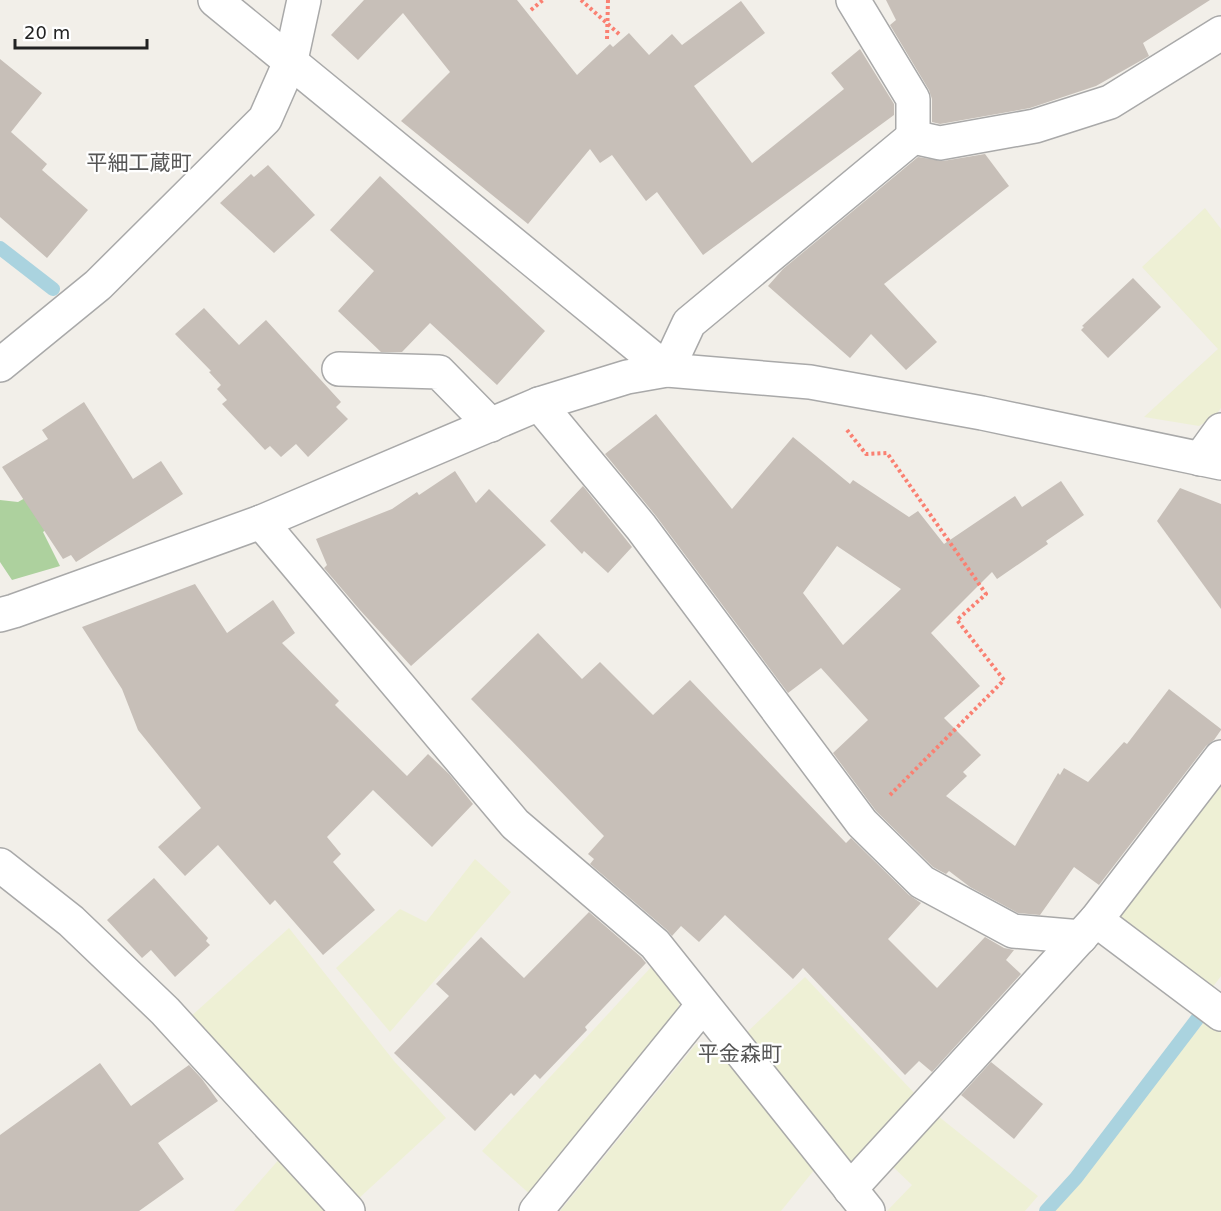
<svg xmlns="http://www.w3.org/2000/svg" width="1221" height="1211" viewBox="0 0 1221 1211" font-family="'DejaVu Sans','Noto Sans JP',sans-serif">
	<rect width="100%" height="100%" fill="#f2efe9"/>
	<!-- farmland -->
	<g fill="#eef0d5">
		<path d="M1205,208L1221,229V408L1214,417L1199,426L1144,417L1218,349L1142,267Z"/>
		<path d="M1221,780V976L1212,988L1122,921L1119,907Z"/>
		<path d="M475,859L511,892L390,1032L336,968L400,909L426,922Z"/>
		<path d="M289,928L394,1061L446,1118L357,1200L189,1018Z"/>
		<path d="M653,965L681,999L675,1019L533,1197L482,1151Z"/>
		<path d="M805,977L917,1096L853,1164L837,1157L742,1037Z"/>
		<path d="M1206,1020L1221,1031V1211H1048Z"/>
		<path d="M696,1044L714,1046L815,1169L781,1211H560Z"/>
		<path d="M938,1116L1038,1196L1025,1211H887L912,1185L892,1166Z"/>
		<path d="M281,1157L329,1211H234Z"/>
	</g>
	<!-- forest -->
	<path fill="#add19e" d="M34,493L97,495L43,532L60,566L12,580L0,562V500L18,502Z"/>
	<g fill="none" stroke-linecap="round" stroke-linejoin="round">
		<!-- stream -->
		<g stroke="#aad3df" stroke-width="14">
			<path d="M0,248L53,289"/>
			<path d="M1046,1211L1076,1178L1198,1018"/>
		</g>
	</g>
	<!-- building -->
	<g fill="#c7bfb8" fill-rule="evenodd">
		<path d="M364,0H517L577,75L610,44L613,47L629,33L649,55L672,34L682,45L741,1L765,33L694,86L752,163L844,89L831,73L860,49L894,104V115L703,255L657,192L646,201L612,155L600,163L590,149L528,224L401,121L450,72L403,13L358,60L331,35Z"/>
		<path d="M886,0H1210L1143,43L1149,56L1096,86L1030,108L940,124L932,122V99L929,90L890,25L896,20Z"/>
		<path d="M0,59L42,93L11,132L47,164L42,170L88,210L47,258L0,217Z"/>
		<path d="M985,154L1009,186L884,284L937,342L906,370L871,334L850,358L768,286L783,269L918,157L943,161Z"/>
		<path d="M268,165L315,215L274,253L220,203L251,174L254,177Z"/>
		<path d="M380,176L545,331L497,385L430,323L402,352H381L338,311L374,271L330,230Z"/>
		<path d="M1133,278L1161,307L1108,358L1081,330L1084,327L1082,326Z"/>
		<path d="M204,308L239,345L266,320L341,402L336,407L348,419L308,457L296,444L281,457L270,446L265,450L222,404L227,400L217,389L221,385L209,372L211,371L175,334Z"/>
		<path d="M84,402L133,479L161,461L183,494L76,562L71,555L63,559L2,467L48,439L42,430Z"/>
		<path d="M656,414L732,509L793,437L850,484L853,480L909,517L918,511L944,544L1015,496L1022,507L1061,481L1084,515L1046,541L1048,544L997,579L992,572L931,633L980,686L944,718L981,755L963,772L967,776L946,796L1015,846L1058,773L1060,775L1064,768L1088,782L1124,742L1127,744L1169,689L1221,729V730L1214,740L1206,746L1099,885L1074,867L1040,915L1018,913L970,887L949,871L946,874L933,867L876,811L833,753L868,720L821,668L788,693L656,516L605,454ZM837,546L901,589L843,645L803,593Z"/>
		<path d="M455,471L476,503L489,489L546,545L411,666L359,609L324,568L327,565L316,539L392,509L417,492L419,495Z"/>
		<path d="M583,486L632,547L608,573L584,551L582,554L550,521Z"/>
		<path d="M1180,488L1221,504V609L1157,521Z"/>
		<path d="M195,584L227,633L273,600L295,633L282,643L339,701L335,705L407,776L428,754L449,774L473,804L432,847L373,790L327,837L341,854L333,862L375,910L323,955L275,900L270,905L218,845L185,876L158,847L201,808L138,730L122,689L82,627Z"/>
		<path d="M538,633L582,679L600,662L653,715L690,680L846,843L851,838L909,895L921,903L888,939L937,988L985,937L1004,948L1014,950L1006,960L1021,974L932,1072L919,1061L905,1075L803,968L793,979L725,915L699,942L681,926L672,936L667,930L590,864L594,859L588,854L604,836L471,699Z"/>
		<path d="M154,878L208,938L206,941L210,945L175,977L151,950L142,958L107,920Z"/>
		<path d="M589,912L641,957L646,963L585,1027L587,1030L540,1079L535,1074L514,1096L511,1093L475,1131L394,1053L449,996L436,984L481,937L524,978Z"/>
		<path d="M991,1062L1043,1104L1014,1139L961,1095Z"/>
		<path d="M100,1063L131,1106L189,1065L202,1079L218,1101L158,1143L184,1179L139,1211H0V1135Z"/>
	</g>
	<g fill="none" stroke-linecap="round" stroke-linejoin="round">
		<defs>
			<g id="minor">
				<path d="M215,0L667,370L689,323L913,137"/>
				<path d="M853,0L913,99V137"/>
				<path d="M913,137L940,143L1035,126L1110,102L1221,33"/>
				<path d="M0,365L98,285L265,119L291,60L304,0"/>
				<path d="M339,369L439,372L491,425"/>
				<path d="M539,404L641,527L862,823L922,882L1013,931L1081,937"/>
				<path d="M1200,459L1221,430"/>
				<path d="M261,522L515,824L655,944L868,1211"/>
				<path d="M0,615L14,611L261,522L539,404L627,377L667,370L810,382L982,413L1221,463"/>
				<path d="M0,865L71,921L165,1011L348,1211"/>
				<path d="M1096,920L1221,1014"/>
				<path d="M850,1189L1096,920L1221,757"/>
				<path d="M536,1211L703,1005"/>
			</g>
		</defs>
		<!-- minor casing -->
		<use href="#minor" stroke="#a9a9a9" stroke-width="36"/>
		<!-- path -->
		<g stroke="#fa8072" stroke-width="4" stroke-dasharray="3 3" stroke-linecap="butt">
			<path d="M581,0L619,34"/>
			<path d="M531,10L543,0"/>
			<path d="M607,39L608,0"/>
			<path d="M847,430L866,454L887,453L986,594L957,620L1004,680L890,795"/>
		</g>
		<!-- minor -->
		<use href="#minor" stroke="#fff" stroke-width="33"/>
	</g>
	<g text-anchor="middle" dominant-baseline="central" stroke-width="4.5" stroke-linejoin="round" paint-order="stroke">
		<!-- quarter labels -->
		<g font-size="21" fill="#555" stroke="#fff">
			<text x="139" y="163">平細工蔵町</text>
			<text x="740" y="1054">平金森町</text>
		</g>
	</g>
	<!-- scale -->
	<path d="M15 39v9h132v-9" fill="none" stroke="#222222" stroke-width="3"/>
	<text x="24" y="39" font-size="18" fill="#222222" stroke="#ffffff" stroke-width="4.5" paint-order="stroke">20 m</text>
</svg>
